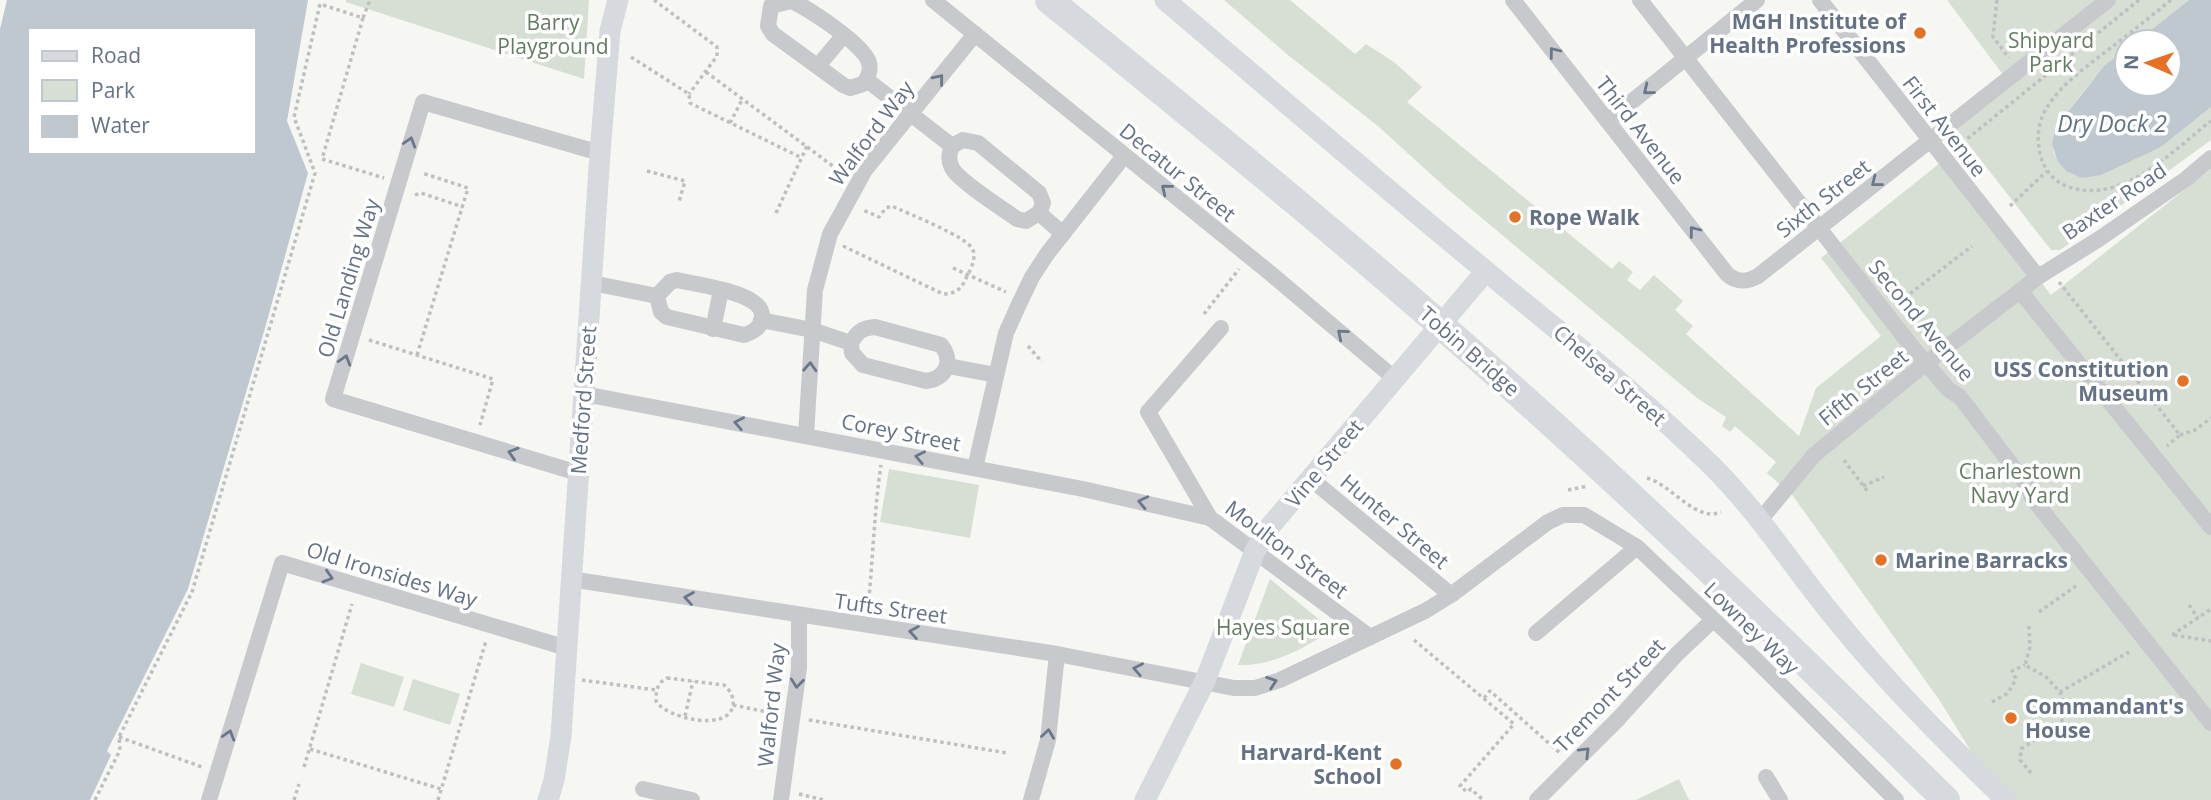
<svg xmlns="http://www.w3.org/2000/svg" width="2211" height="800" viewBox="0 0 2211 800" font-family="'Open Sans',sans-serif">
	<rect width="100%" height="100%" fill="#f6f7f3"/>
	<!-- green -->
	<g fill="#d7ded4">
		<path d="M346,0H589L584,79L346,2Z"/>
		<path d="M1224,0H1290L1355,54L1366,44L1394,62L1422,87L1407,102L1612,269L1619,261L1633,272L1627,280L1640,290L1654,275L1683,301L1675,310L1693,326L1686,334L1799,436L1816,388L1881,336L1821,258L1945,159L2051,295L2211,169V800H2001L1940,701L1793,496L1767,473L1776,462L1735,426L1730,432L1722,426L1726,417L1697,398L1446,188L1379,127L1288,55Z"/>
		<path d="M1947,0H2189L2136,42H2127V49C2107,64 2092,80 2077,100C2053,132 2035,156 2083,178L2161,147L2211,107V140L2060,250H2051L1955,127L2010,84Z"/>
		<path d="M889,469L979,485L970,538L880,522Z"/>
		<path d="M1270,579L1332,630C1302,649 1274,666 1238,665Z"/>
		<path d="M361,663L404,677L394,707L351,694Z"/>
		<path d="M413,679L460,694L450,725L403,710Z"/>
		<path d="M1679,779L1689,800H1636Z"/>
	</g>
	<!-- water -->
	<g fill="#bfc8cf" fill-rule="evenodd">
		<path d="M7,0H308L287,121L308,173L265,328L188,589L107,751L111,755L90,800H0V29ZM30,30H254V152H30Z"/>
		<path d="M2189,0H2211V107L2161,147L2101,175L2082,178L2066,171L2057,160L2052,144L2056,127L2105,65L2127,49V84H2169V42H2136Z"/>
	</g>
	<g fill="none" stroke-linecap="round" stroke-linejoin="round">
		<!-- path -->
		<g stroke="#bebfc2" stroke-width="3.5" stroke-dasharray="3.5 3.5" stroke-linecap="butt">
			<path d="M654,0L717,47V56L689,94"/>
			<path d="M1997,0L1993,37L2009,58"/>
			<path d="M2171,0C2150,17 2129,34 2108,50C2086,67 2061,84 2046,109C2036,125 2036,148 2044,165C2050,177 2060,185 2072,188C2125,203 2173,150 2211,121"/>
			<path d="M363,18L322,159L384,178"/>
			<path d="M631,57L689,94L690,103L694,105L802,158"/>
			<path d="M706,72L845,175"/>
			<path d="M730,123L743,98"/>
			<path d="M1962,143L2139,0"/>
			<path d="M647,171L685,181L679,202"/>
			<path d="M415,195L421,193L463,207"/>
			<path d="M2010,206L2047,171"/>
			<path d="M776,213L807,146"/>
			<path d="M843,246L943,294C957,294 962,288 967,276C971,269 976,259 973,250C969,237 906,213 892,206L886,208L879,217L863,210"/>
			<path d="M953,268L1006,292"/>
			<path d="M2059,282L2180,435L2167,446"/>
			<path d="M1899,302L1972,246"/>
			<path d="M1204,314L1239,269"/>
			<path d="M369,340L493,379L480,425"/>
			<path d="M1028,346L1042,362"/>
			<path d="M417,355L468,188L422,173"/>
			<path d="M2180,435L2195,430L2211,418"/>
			<path d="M1844,460L1868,492"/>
			<path d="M1647,478C1671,484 1696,523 1721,512"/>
			<path d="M1863,486L1884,477"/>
			<path d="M1568,490L1588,486"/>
			<path d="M2189,605L2198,618"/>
			<path d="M868,607C873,560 874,512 881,465"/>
			<path d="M2039,612L2076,586"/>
			<path d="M2029,626L2030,647L2025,665L2046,677L2060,692L2129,652"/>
			<path d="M2172,635L2211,609"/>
			<path d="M2174,635L2211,641"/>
			<path d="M1414,640L1514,724L1460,786L1467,792L1471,789L1483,800"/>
			<path d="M667,678L724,685C730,690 734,697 733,705C729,733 665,718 656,701C656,691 657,683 667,678Z"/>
			<path d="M582,680L656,690"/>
			<path d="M1484,698L1490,691L1561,754"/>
			<path d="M1992,702L2008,693L2016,679L2012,671L2025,665"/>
			<path d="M733,705L777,714"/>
			<path d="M685,716L693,681"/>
			<path d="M809,720L1007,753"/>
			<path d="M119,737L202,767"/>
			<path d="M310,749L441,789"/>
			<path d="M304,767L352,604"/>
			<path d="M2031,773L2020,760L2021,749L2062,722L2064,703L2060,692"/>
			<path d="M799,794L824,800"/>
			<path d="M95,800L120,750L119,737L192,592L315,173L294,117L320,4L363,18L370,0"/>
			<path d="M294,800L299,784"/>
			<path d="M438,800L486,641"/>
		</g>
		<!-- street -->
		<g stroke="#c7c9cd" stroke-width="16">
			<path d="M933,0L1270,273L1394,378"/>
			<path d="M1513,0L1727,274C1737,283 1747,282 1758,276L2108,0"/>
			<path d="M1640,0L1913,348L1948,389L1960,397L2024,481L2033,499L2211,723"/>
			<path d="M1820,0L2038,277"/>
			<path d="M791,1C807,7 866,46 869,63C871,70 868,78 863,84L850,88L843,85L773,34L768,26L771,6Z"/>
			<path d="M818,66L843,36"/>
			<path d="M867,80L952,146"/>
			<path d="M1608,121L1757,0"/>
			<path d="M1039,213L1026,221L1017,219C1003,209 959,181 952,168C948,160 949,154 952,146L963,140L978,143L1039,193L1043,203L1039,213L1063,234"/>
			<path d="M677,280C697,285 764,292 762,317C761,328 753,332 744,335L667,317L661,312L657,296L670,282Z"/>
			<path d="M592,283L657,296"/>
			<path d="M2020,291L2211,527"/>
			<path d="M761,320L812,330L851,343L852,353L863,365L926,381C946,379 954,361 941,345L875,327C862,328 857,332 851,343"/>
			<path d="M1221,328L1148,412L1210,518L1370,637"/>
			<path d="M713,329L721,290"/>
			<path d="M948,366L996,375"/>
			<path d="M584,394L1083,489L1210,518"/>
			<path d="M806,435L815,290L830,234L865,170L975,34"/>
			<path d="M975,468L1006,333L1020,302L1032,277L1047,254L1124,156"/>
			<path d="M578,473L333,399L423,102L600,153"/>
			<path d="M1311,479L1451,595"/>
			<path d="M1761,519L1814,455L1921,367L2038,277L2099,239L2186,179L2211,158"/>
			<path d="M570,579L1057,654L1234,688H1255L1280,680L1425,611L1451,595L1548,522L1563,515H1584L1637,547L1753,657L1896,800"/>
			<path d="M1536,633L1637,547"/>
			<path d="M1766,777L1780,800"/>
			<path d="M643,789L692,800"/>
			<path d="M209,800L282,563L567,648"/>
			<path d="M781,800L799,668V615"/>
			<path d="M1031,800L1048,740L1057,654"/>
			<path d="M1537,800L1619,718L1677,654L1713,620"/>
		</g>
		<!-- secondary -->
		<g stroke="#d6dadf" stroke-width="21">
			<path d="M1165,0C1272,91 1379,183 1487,272C1564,336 1642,397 1713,467C1759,513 1793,567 1834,617C1887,683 1945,741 2006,800"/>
			<path d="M548,800L554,780L561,736L600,153L610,31L618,0"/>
			<path d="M1145,800L1205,681L1255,551L1267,530L1486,271"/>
		</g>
		<!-- highway -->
		<path stroke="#d6dadf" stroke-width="28" d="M1049,0C1215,134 1380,269 1539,412C1678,537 1812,669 1946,800"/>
	</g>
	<!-- one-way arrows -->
	<defs><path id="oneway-chevron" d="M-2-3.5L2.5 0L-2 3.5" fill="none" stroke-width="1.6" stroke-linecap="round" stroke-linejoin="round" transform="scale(1.75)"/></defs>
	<g stroke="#6a7689">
		<use href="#oneway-chevron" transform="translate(1554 52) rotate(-128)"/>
		<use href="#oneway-chevron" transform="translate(939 79) rotate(-51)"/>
		<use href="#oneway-chevron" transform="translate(1648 90) rotate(141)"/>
		<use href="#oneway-chevron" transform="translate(410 142) rotate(-73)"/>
		<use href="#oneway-chevron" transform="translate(1876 182) rotate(142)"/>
		<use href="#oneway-chevron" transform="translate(1166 189) rotate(-141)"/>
		<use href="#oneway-chevron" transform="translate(1694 231) rotate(-128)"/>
		<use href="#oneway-chevron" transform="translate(1342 334) rotate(-140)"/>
		<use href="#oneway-chevron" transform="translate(345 360) rotate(-73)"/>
		<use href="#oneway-chevron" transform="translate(810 367) rotate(-87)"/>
		<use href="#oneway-chevron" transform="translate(739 423) rotate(-169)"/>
		<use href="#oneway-chevron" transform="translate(513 453) rotate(-163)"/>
		<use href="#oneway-chevron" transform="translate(920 457) rotate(-169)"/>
		<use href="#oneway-chevron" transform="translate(1143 502) rotate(-167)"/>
		<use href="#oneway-chevron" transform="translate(328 577) rotate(17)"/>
		<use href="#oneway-chevron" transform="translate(689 598) rotate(-171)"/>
		<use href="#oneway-chevron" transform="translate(914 632) rotate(-171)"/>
		<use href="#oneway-chevron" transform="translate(1138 669) rotate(-169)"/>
		<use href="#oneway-chevron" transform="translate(1272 682) rotate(-19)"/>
		<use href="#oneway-chevron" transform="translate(797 683) rotate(96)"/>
		<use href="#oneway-chevron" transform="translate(1048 734) rotate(-82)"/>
		<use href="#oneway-chevron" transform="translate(229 735) rotate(-73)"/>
		<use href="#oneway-chevron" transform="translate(1585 752) rotate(-45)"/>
	</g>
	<!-- markers -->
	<g fill="#e67024" stroke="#fff" stroke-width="2.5">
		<circle cx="1920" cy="33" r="7"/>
		<circle cx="1515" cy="217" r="7"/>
		<circle cx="2183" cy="381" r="7"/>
		<circle cx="1881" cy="560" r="7"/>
		<circle cx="2011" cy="718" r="7"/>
		<circle cx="1396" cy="764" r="7"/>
	</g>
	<g text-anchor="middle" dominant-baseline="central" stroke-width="7" stroke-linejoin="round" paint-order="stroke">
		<!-- poi labels -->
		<g font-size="21" font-weight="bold" fill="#657285" stroke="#fff" text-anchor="end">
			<text x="1906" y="21">MGH Institute of<tspan x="1906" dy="24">Health Professions</tspan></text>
			<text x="1529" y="217" text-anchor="start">Rope Walk</text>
			<text x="2169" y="369">USS Constitution<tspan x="2169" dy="24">Museum</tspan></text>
			<text x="1895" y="560" text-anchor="start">Marine Barracks</text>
			<text x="2025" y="706" text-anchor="start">Commandant's<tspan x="2025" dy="24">House</tspan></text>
			<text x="1382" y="752">Harvard-Kent<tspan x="1382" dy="24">School</tspan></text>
		</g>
		<!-- park labels -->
		<g font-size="21" fill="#657c64" stroke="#fff">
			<text x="553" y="22">Barry<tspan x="553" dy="24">Playground</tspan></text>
			<text x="2051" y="40">Shipyard<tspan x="2051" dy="24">Park</tspan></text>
			<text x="2020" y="471">Charlestown<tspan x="2020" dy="24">Navy Yard</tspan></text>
			<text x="1283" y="627">Hayes Square</text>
		</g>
		<!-- street labels -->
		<g font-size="21" fill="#657285" stroke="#fff">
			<text transform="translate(1945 126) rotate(52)">First Avenue</text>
			<text transform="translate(1641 130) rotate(52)">Third Avenue</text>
			<text transform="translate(871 133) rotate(-53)">Walford Way</text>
			<text transform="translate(1178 172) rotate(39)">Decatur Street</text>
			<text transform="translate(1823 198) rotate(-38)">Sixth Street</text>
			<text transform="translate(2114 201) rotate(-34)">Baxter Road</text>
			<text transform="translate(348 278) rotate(-73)">Old Landing Way</text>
			<text transform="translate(1922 320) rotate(50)">Second Avenue</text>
			<text transform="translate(1470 351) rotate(41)">Tobin Bridge</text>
			<text transform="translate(1610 375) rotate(41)">Chelsea Street</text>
			<text transform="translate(1863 387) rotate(-39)">Fifth Street</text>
			<text transform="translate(583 400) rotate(-86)">Medford Street</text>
			<text transform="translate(901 432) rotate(11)">Corey Street</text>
			<text transform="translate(1324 463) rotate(-50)">Vine Street</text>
			<text transform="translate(1395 521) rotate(40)">Hunter Street</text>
			<text transform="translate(1287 549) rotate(37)">Moulton Street</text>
			<text transform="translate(392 574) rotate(17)">Old Ironsides Way</text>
			<text transform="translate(891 608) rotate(8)">Tufts Street</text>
			<text transform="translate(1752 628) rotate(44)">Lowney Way</text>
			<text transform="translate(1609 695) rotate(-46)">Tremont Street</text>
			<text transform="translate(771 705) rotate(-84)">Walford Way</text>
		</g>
		<!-- water labels -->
		<g font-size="23" font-style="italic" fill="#617381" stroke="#fff">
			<text x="2112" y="123">Dry Dock 2</text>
		</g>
	</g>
	<!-- legend -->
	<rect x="28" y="28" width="228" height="126" fill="#ffffff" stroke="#c1c7ce" stroke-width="2"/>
	<rect x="42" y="51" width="35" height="10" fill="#d6dadf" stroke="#c1c7ce" stroke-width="2"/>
	<text x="91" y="63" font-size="21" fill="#657285">Road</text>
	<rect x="42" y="80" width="35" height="21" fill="#d7ded4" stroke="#c1c7ce" stroke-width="2"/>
	<text x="91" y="98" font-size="21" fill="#657285">Park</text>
	<rect x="42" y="116" width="35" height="21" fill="#bfc8cf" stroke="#c1c7ce" stroke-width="2"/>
	<text x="91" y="133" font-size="21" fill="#657285">Water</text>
	<!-- north arrow -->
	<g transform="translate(2148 63) rotate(272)"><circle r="33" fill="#ffffff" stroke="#c1c7ce" stroke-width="2"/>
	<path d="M0-5L12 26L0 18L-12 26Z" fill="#e67024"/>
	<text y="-10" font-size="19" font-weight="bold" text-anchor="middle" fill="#657285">N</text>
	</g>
</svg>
